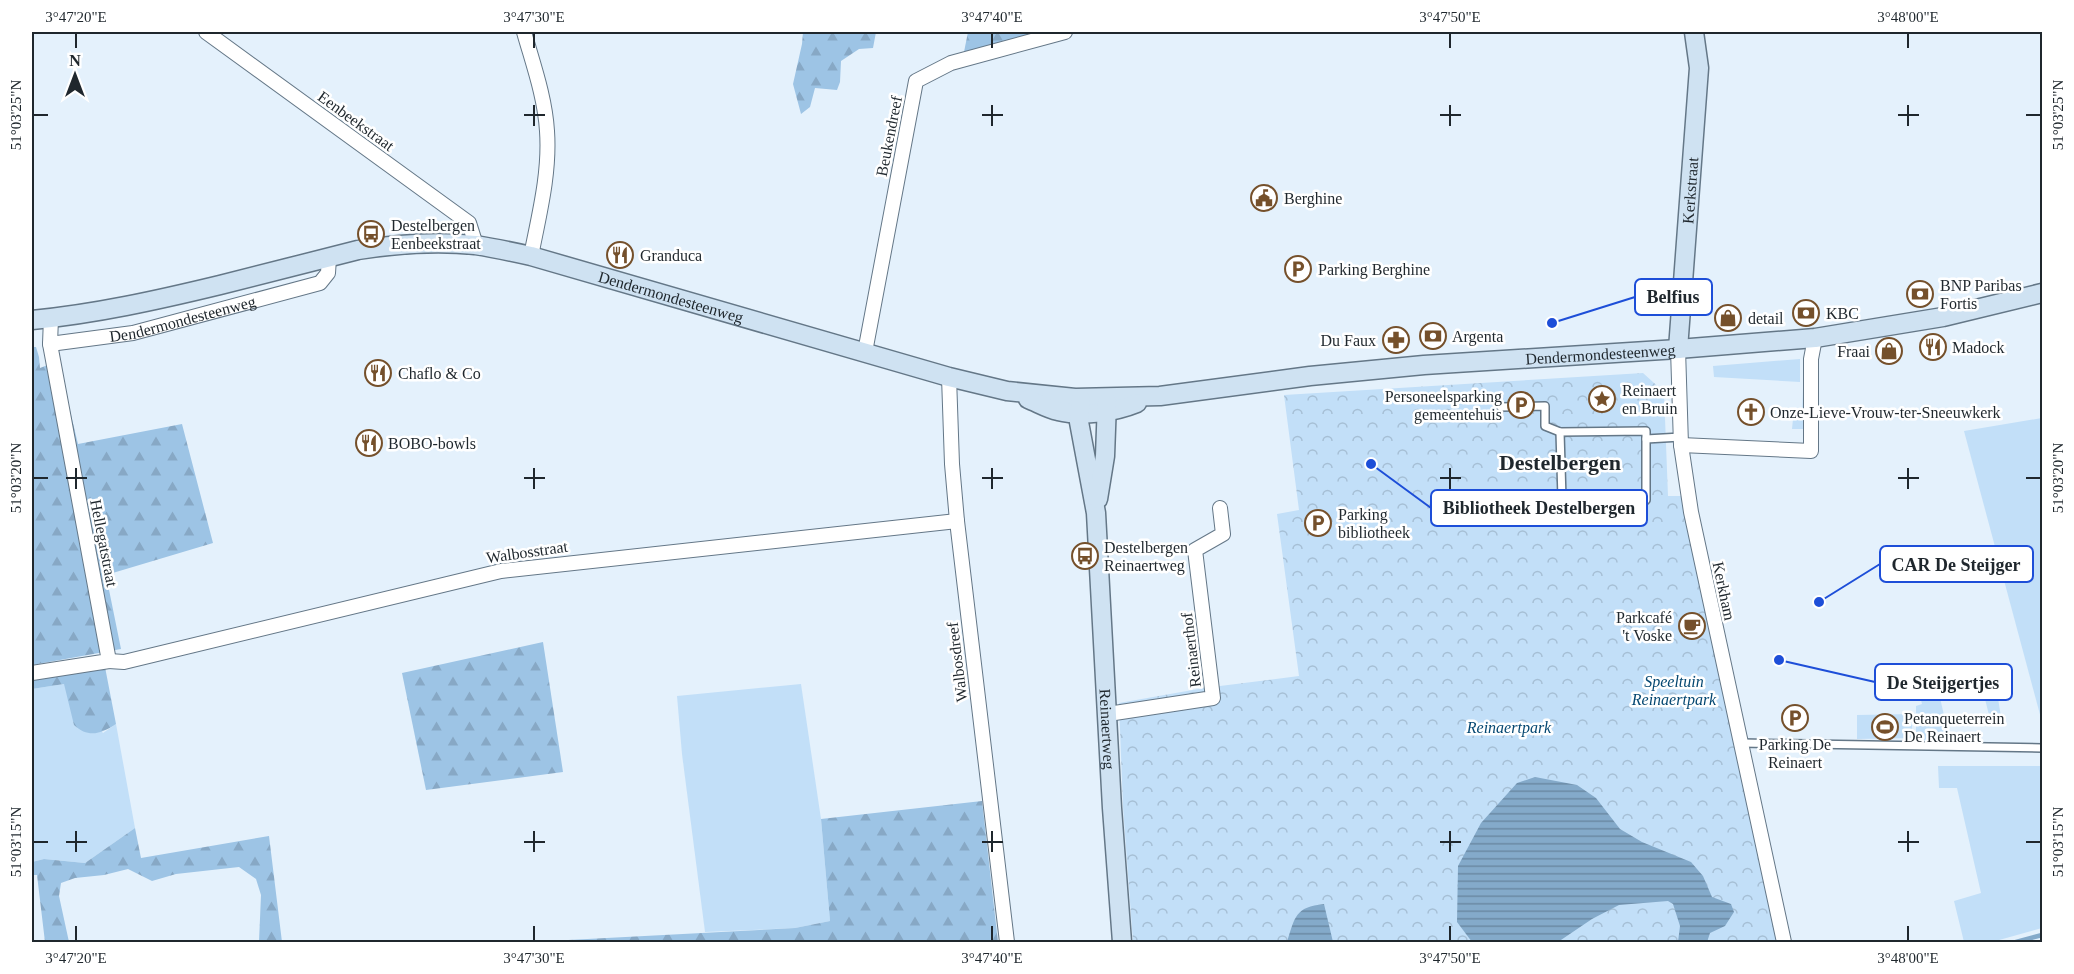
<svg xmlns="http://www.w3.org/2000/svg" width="2074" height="974" viewBox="0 0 2074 974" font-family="Georgia,serif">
	<defs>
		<pattern id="forest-firs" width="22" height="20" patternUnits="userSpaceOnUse" patternTransform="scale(1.5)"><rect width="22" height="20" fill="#9dc4e5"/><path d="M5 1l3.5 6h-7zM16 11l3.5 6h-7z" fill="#87a8c5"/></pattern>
		<pattern id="park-crowns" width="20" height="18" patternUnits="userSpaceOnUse" patternTransform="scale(1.5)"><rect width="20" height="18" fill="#c2dff8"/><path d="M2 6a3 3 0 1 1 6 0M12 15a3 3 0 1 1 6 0" fill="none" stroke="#a6bfd5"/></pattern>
		<pattern id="water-rules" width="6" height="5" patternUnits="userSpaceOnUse" patternTransform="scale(1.5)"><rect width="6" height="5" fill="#84aaca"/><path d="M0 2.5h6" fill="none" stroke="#6b8aa4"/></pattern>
	</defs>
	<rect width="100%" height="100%" fill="#e4f1fc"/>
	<!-- grass -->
	<g fill="#c2dff8">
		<path d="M1800,359V382L1714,377L1713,366Z"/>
		<path d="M1803,389H1806V429H1792L1793,419L1802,414Z"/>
		<path d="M2042,418V722L1964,431Z"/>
		<path d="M1935,676L1949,737L1916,742V706L1922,704L1916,680Z"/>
		<path d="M64,684L103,733L116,724L135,828L85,863L44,859L32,862V689Z"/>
		<path d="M801,684L821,819L830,921L795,928L705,932L682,754L677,696Z"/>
		<path d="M1997,692L2001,717L1997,721L1991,723L1984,695Z"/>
		<path d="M1912,714V738L1857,739V715Z"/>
		<path d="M1938,766H2040L2042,768V928L1992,942H1964L1954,901L1981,893L1957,788H1939Z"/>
	</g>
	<!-- forest -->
	<g fill="url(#forest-firs)">
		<path d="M803,32H876L873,48L859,49L841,61L840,82L837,90L815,88L810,107L801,114L793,84L802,44Z"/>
		<path d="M968,32H1038L964,52Z"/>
		<path d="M32,347H36L39,357L40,368L58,361L78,444L182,424L213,543L106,575L121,649L32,665Z"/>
		<path d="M543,642L563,772L426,790L402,673Z"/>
		<path d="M105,667L116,724C102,733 89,739 74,725L64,684L32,689V679Z"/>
		<path d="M982,801L998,942H530L795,928L830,921L821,819Z"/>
		<path d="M135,828L141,858L269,836L282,942H259L261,895L256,879L239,867L176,874L152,881L128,869L104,875L75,878L61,883L59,896L69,942H45L37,875H32V862L44,859L85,863Z"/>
	</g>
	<!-- park -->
	<path fill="url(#park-crowns)" d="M1643,373L1664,392L1668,496H1681L1779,942H1133L1123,807L1119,703L1204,688L1299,676L1277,514L1299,510L1284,395Z"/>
	<!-- water -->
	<g fill="url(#water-rules)">
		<path d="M1535,777L1577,785L1596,798L1620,829L1642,842L1691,862L1703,876L1712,897L1731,904L1734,912L1725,926L1710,933L1707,942H1678L1680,926L1673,904L1668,901L1619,905L1592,919L1558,942H1472L1457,922L1458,866L1481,823L1517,783Z"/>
		<path d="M1324,904L1333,942H1287C1295,917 1295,907 1324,904Z"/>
	</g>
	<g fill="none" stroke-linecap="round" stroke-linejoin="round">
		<!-- stream -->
		<path stroke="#84aaca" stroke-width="4.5" d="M2016,942L2042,935"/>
		<defs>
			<g id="lane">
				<path d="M1501,407L1545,406V426L1560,432"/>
				<path d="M1646,431V500L1637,509L1570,510L1565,507L1562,499L1560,432Z"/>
				<path d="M1646,439L1681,437"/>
				<path d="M1742,743L2042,748"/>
			</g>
			<g id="street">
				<path d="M206,32L469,223L476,245"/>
				<path d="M524,32C533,64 545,97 547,131C550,173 539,215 531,256"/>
				<path id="s1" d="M50,344L133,333L320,283L328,273L329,258"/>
				<path d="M1678,349L1681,445L1691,512L1784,942"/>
				<path d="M865,352L916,81L951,63L1065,32"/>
				<path d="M949,377L952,464L957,521L1007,942"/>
				<path d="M1681,445L1811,451V359L1815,338"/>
				<path d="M109,661L124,662L501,571L957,521"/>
				<path d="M32,673L109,661L50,344L51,318"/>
				<path d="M1108,714L1213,698L1195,550L1223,534L1220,508"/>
			</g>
			<g id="secondary">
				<path id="s2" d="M32,320C95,314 158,300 220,285C266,273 312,262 358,250C396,244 436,241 475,245C494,248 513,252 531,256L949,377L1007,391L1075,398L1160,396L1310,376L1424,365L1678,349L1815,338L1943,317L2042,293"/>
				<path id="s3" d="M1678,349L1699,68L1694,32"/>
				<path d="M1028,399C1038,403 1048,409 1058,411C1083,417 1115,412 1137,403"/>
				<path id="s4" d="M1081,399L1079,422L1096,513L1112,808L1122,942"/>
				<path d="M1098,499L1105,456L1107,402"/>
			</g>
		</defs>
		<!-- lane casing -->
		<use href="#lane" stroke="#647787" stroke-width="10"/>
		<!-- street casing -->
		<use href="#street" stroke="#647787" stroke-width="16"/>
		<!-- secondary casing -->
		<use href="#secondary" stroke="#647787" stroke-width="21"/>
		<!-- lane -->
		<use href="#lane" stroke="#fff" stroke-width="7"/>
		<!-- street -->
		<use href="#street" stroke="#fff" stroke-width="14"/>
		<!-- secondary -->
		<use href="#secondary" stroke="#cfe2f2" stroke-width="18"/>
	</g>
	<!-- ticks -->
	<path fill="none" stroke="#1f272d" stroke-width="2" d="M76,33V48M534,33V48M992,33V48M1450,33V48M1908,33V48M534,105V126M992,105V126M1450,105V126M1908,105V126M33,115H48M524,115H545M982,115H1003M1440,115H1461M1898,115H1919M2026,115H2041M76,468V489M534,468V489M992,468V489M1450,468V489M1908,468V489M33,478H48M66,478H87M524,478H545M982,478H1003M1440,478H1461M1898,478H1919M2026,478H2041M76,831V852M534,831V852M992,831V852M1450,831V852M1908,831V852M33,842H48M66,842H87M524,842H545M982,842H1003M1440,842H1461M1898,842H1919M2026,842H2041M76,926V941M534,926V941M992,926V941M1450,926V941M1908,926V941"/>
	<!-- icons -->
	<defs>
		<symbol id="civic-ring" viewBox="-11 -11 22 22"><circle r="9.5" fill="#fff" stroke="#75502b" stroke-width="1.5"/><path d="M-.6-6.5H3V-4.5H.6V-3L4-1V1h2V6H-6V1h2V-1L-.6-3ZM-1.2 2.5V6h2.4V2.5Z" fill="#75502b"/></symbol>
		<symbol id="bus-ring" viewBox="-11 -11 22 22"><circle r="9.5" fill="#fff" stroke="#75502b" stroke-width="1.5"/><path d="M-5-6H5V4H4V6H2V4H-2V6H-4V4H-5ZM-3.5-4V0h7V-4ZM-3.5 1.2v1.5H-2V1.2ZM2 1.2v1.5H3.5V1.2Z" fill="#75502b"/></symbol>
		<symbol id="restaurant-ring" viewBox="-11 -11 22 22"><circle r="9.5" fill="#fff" stroke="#75502b" stroke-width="1.5"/><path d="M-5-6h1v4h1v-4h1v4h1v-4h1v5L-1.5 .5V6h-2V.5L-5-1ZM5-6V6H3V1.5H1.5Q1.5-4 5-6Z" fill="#75502b"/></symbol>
		<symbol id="parking-ring" viewBox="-11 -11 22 22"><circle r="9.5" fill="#fff" stroke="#75502b" stroke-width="1.5"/><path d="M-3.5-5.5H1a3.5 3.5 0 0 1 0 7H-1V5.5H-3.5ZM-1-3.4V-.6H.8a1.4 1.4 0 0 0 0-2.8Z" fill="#75502b"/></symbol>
		<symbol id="bank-ring" viewBox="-11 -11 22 22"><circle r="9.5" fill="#fff" stroke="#75502b" stroke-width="1.5"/><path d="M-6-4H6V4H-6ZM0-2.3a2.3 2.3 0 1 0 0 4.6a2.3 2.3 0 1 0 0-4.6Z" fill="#75502b"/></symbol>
		<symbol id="shop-ring" viewBox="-11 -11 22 22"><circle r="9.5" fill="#fff" stroke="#75502b" stroke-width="1.5"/><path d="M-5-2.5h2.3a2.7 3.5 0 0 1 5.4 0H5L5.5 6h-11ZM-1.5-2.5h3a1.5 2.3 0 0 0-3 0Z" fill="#75502b"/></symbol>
		<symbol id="pharmacy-ring" viewBox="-11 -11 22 22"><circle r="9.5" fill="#fff" stroke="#75502b" stroke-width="1.5"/><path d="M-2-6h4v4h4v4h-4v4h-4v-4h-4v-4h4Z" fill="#75502b"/></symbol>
		<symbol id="sight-ring" viewBox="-11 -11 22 22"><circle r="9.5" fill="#fff" stroke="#75502b" stroke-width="1.5"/><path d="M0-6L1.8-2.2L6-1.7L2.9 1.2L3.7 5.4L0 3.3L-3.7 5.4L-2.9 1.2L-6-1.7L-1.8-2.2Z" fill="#75502b"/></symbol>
		<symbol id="church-ring" viewBox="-11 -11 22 22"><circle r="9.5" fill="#fff" stroke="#75502b" stroke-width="1.5"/><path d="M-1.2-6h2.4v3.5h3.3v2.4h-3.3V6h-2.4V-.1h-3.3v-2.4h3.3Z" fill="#75502b"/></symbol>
		<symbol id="cafe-ring" viewBox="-11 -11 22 22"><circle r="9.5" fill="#fff" stroke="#75502b" stroke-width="1.5"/><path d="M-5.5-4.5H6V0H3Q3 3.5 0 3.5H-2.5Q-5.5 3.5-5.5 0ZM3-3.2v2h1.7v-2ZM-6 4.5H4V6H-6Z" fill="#75502b"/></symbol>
		<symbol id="stadium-ring" viewBox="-11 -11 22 22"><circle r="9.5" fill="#fff" stroke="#75502b" stroke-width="1.5"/><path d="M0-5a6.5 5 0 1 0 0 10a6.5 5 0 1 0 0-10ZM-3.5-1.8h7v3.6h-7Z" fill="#75502b"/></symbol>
	</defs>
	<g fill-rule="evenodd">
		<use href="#civic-ring" x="1249" y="183" width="30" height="30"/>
		<use href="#bus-ring" x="356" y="219" width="30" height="30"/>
		<use href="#restaurant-ring" x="605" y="240" width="30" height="30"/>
		<use href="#parking-ring" x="1283" y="254" width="30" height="30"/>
		<use href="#bank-ring" x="1905" y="279" width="30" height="30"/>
		<use href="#bank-ring" x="1791" y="298" width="30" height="30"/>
		<use href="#shop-ring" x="1713" y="303" width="30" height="30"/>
		<use href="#bank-ring" x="1418" y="321" width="30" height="30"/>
		<use href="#pharmacy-ring" x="1381" y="325" width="30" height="30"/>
		<use href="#restaurant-ring" x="1918" y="332" width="30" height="30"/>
		<use href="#shop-ring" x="1874" y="336" width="30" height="30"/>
		<use href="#restaurant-ring" x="363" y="358" width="30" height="30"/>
		<use href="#sight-ring" x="1587" y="384" width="30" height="30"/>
		<use href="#parking-ring" x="1506" y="390" width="30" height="30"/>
		<use href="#church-ring" x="1736" y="397" width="30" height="30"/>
		<use href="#restaurant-ring" x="354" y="428" width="30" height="30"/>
		<use href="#parking-ring" x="1303" y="508" width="30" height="30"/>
		<use href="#bus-ring" x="1070" y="541" width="30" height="30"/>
		<use href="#cafe-ring" x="1677" y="611" width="30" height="30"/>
		<use href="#parking-ring" x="1780" y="703" width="30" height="30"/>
		<use href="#stadium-ring" x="1870" y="712" width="30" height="30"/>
	</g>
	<g text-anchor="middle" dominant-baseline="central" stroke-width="5" stroke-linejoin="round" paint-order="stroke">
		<!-- street labels -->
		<g font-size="16" fill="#1f272d" stroke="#fff">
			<text transform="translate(356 121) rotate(36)">Eenbeekstraat</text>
			<text transform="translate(889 136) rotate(-79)">Beukendreef</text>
			<text stroke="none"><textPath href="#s3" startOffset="159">Kerkstraat</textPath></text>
			<text stroke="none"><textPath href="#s2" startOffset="654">Dendermondesteenweg</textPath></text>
			<text stroke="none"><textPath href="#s1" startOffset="135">Dendermondesteenweg</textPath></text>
			<text stroke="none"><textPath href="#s2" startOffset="1599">Dendermondesteenweg</textPath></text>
			<text transform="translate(104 543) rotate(79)">Hellegatstraat</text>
			<text transform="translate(527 552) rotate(-8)">Walbosstraat</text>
			<text transform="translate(1724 591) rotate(78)">Kerkham</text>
			<text transform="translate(1191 650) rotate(-97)">Reinaerthof</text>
			<text transform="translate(957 662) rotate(-97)">Walbosdreef</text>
			<text stroke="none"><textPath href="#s4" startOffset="332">Reinaertweg</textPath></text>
		</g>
		<!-- poi labels -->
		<g font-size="16" fill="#1f272d" stroke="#fff" text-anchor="start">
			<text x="1284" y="198">Berghine</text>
			<text x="391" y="225">Destelbergen<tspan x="391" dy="18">Eenbeekstraat</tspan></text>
			<text x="640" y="255">Granduca</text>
			<text x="1318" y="269">Parking Berghine</text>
			<text x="1940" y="285">BNP Paribas<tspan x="1940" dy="18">Fortis</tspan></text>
			<text x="1826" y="313">KBC</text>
			<text x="1748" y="318">detail</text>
			<text x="1452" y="336">Argenta</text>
			<text x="1376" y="340" text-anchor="end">Du Faux</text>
			<text x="1952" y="347">Madock</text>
			<text x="1870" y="351" text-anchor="end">Fraai</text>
			<text x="398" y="373">Chaflo &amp; Co</text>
			<text x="1622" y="390">Reinaert<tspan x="1622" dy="18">en Bruin</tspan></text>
			<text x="1502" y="396" text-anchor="end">Personeelsparking<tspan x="1502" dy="18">gemeentehuis</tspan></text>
			<text x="1770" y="412">Onze-Lieve-Vrouw-ter-Sneeuwkerk</text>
			<text x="388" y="443">BOBO-bowls</text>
			<text x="1338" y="514">Parking<tspan x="1338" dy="18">bibliotheek</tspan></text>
			<text x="1104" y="547">Destelbergen<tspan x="1104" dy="18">Reinaertweg</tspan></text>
			<text x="1672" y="617" text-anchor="end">Parkcafé<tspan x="1672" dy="18">'t Voske</tspan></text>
			<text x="1904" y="718">Petanqueterrein<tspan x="1904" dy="18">De Reinaert</tspan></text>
			<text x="1795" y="744" text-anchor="middle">Parking De<tspan x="1795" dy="18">Reinaert</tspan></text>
		</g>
		<!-- park labels -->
		<g font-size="16" font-style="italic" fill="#044771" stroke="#fff">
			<text x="1674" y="681">Speeltuin<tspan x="1674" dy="18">Reinaertpark</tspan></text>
			<text x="1509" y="727">Reinaertpark</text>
		</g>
		<!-- district labels -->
		<g font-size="22" font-weight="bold" fill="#1f272d" stroke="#fff">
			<text x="1560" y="462">Destelbergen</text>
		</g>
	</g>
	<!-- callouts -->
	<path fill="none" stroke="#1d4ed8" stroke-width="2" d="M1552 323L1635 297M1371 464L1431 508M1819 602L1880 564M1779 660L1875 682"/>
	<g fill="#1d4ed8" stroke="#fff" stroke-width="2">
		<circle cx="1552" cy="323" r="6"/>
		<circle cx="1371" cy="464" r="6"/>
		<circle cx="1819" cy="602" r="6"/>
		<circle cx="1779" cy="660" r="6"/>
	</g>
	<g fill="#fff" stroke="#1d4ed8" stroke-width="2">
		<rect x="1635" y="279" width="77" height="36" rx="6"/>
		<rect x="1431" y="490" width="216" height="36" rx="6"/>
		<rect x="1880" y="546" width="153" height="36" rx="6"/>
		<rect x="1875" y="664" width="137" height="36" rx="6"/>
	</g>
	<g font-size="18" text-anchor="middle" font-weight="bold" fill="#1f272d">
		<text x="1673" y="303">Belfius</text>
		<text x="1539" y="514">Bibliotheek Destelbergen</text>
		<text x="1956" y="571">CAR De Steijger</text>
		<text x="1943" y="689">De Steijgertjes</text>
	</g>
	<!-- border -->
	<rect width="2074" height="974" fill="none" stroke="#ffffff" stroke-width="66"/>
	<!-- north arrow -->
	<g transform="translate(75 75)" stroke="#ffffff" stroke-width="4.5" paint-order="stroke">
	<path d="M0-4.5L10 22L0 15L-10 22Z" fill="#1f272d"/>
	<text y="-9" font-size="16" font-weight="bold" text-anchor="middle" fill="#1f272d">N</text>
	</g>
	<rect x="33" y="33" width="2008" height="908" fill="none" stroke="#1f272d" stroke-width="2"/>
	<g font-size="15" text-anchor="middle" fill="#1f272d">
		<text x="76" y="22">3°47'20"E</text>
		<text x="534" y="22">3°47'30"E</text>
		<text x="992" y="22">3°47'40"E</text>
		<text x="1450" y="22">3°47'50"E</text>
		<text x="1908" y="22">3°48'00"E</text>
		<text transform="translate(16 115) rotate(-90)" y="5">51°03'25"N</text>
		<text transform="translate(2058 115) rotate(-90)" y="5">51°03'25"N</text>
		<text transform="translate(16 478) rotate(-90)" y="5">51°03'20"N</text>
		<text transform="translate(2058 478) rotate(-90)" y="5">51°03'20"N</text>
		<text transform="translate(16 842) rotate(-90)" y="5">51°03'15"N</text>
		<text transform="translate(2058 842) rotate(-90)" y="5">51°03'15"N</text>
		<text x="76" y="963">3°47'20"E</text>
		<text x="534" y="963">3°47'30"E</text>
		<text x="992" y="963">3°47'40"E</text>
		<text x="1450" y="963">3°47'50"E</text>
		<text x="1908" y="963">3°48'00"E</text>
	</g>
</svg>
